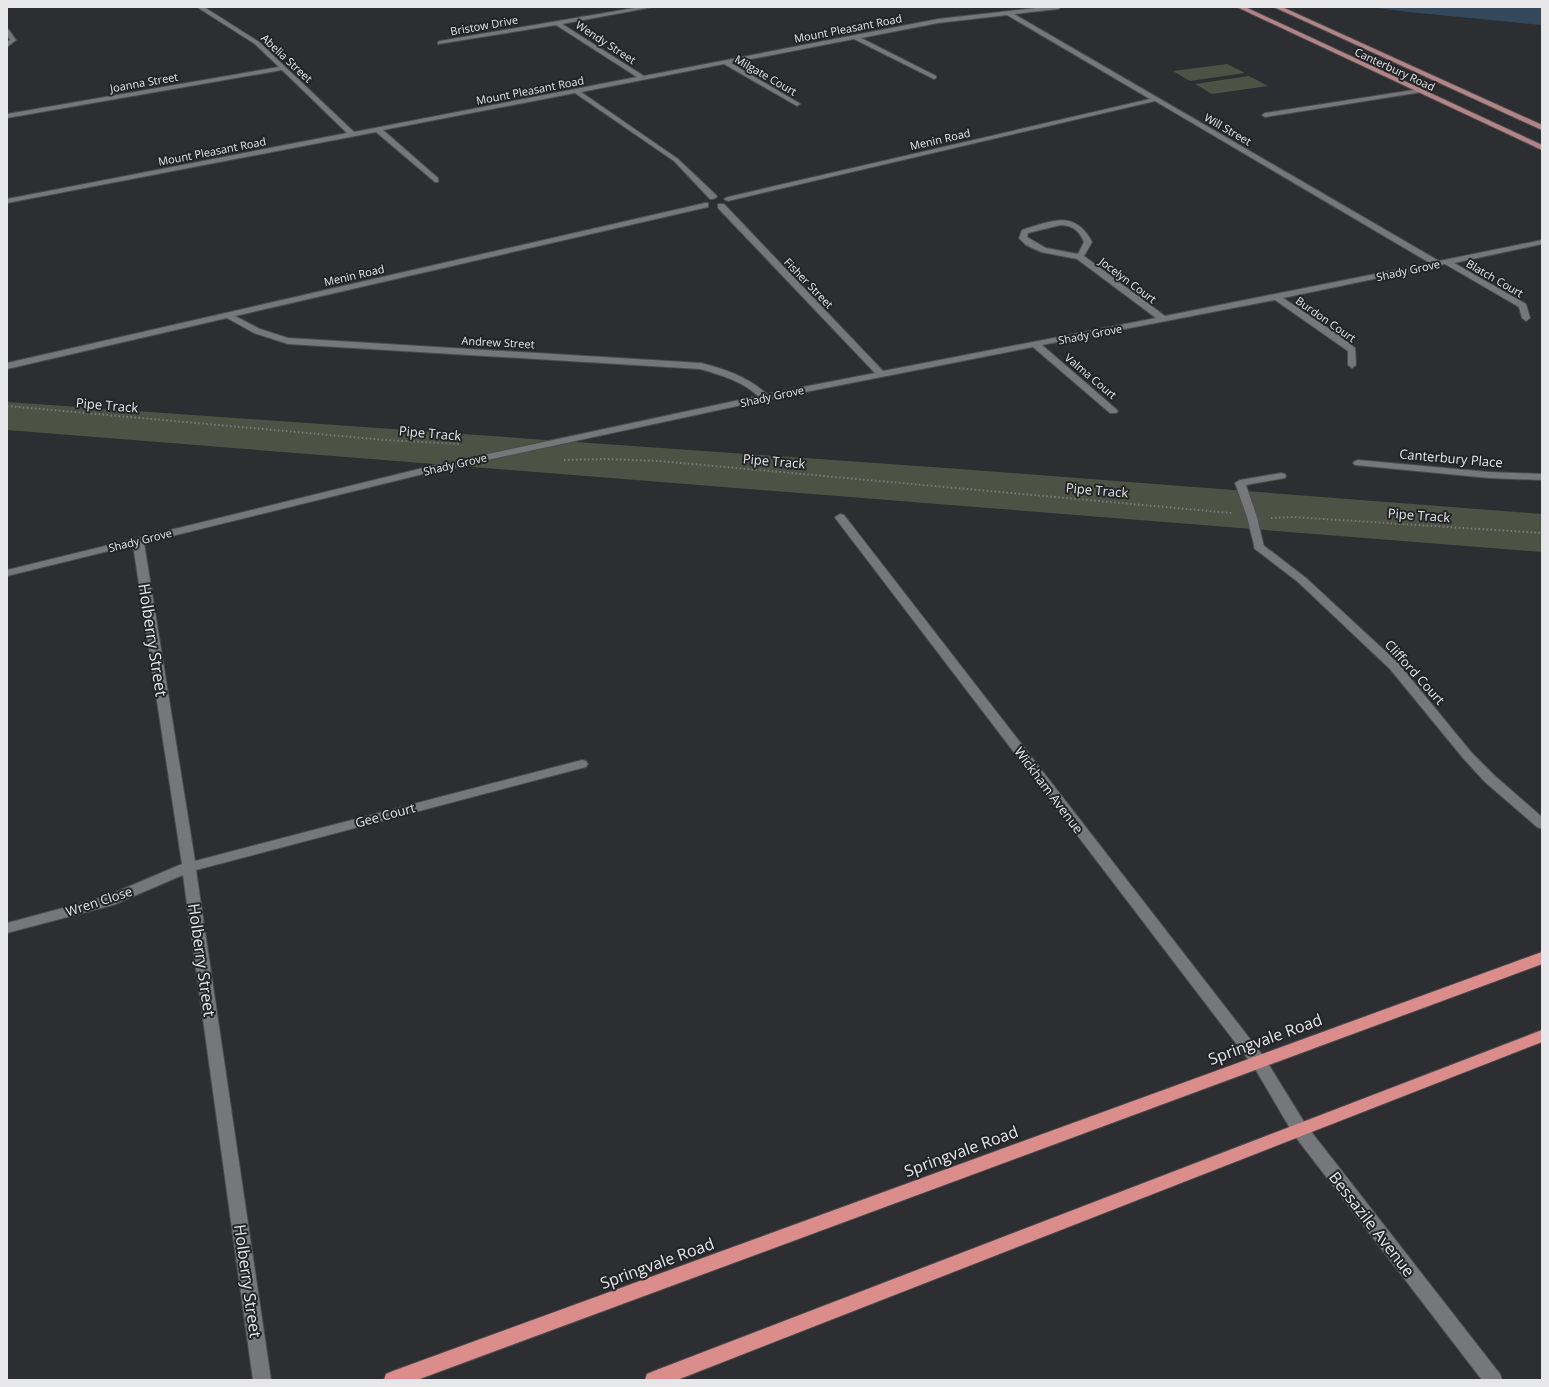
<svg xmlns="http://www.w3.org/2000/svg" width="1549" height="1387" viewBox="0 0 1549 1387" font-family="'Open Sans',sans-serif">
	<rect width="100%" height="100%" fill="#2d2e31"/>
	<!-- green -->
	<g fill="#4d5344">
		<path d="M1227,64L1245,73L1190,81L1173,71Z"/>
		<path d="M1249,76L1268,86L1212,94L1195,84Z"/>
		<path d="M7,402L960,469L1542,514V552L7,430Z"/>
	</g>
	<!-- water -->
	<path fill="#33495b" d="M1370,7H1542V25L1409,12Z"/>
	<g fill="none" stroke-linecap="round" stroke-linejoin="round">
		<defs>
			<g id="lane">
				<path d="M1420,89L1422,90V92L1265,117L1262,115L1265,113Z"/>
				<path d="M1358,460L1489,472L1542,474V480L1489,478L1355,465L1353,463L1355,461Z"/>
				<path d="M1281,473L1285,474L1286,476L1285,478L1246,485L1257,517L1264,547L1259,550L1255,549L1247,517L1235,483L1240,480Z"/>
			</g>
			<g id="street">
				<path d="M197,7H204L259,42L354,132L637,77L556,25L438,44V42L440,41L640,7H653L562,24L644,76L938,19L1044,7H1061L1058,9L1014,14L1439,261L1542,240V244L1454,263L1526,304L1530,318L1526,321L1522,318L1519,307L1445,264L1283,298L1340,336L1355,348L1356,365L1352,368L1348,365V351L1275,300L1042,345L1116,409L1118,411L1116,413H1110L1033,347L765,400L427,473L144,543L195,861L582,760L586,761L588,764L586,767L582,768L196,870L271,1380H253L183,875L113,905L7,933V923L104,897L182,864L133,545L7,576V570L427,467L758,396C742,381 721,375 700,369L288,344L254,333L227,318L7,369V363L705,203H708V207L235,316L260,329L288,338L701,363C725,369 748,377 767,394L875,373L718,208V204H724L883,371L1156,318L1077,259L1041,252L1026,245L1019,238L1022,230C1051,221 1075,209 1092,242L1084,256L1165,316L1430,263L1155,101L728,201L724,199L728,197L1150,99L1007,15L938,23L861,38L936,76V78L934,79L854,39L731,63L799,103L800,104L797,106L724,64L581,92L678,159L716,195L717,197L713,199H710L674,161L575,93L383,130L438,178V182H435L376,132L7,203V199L347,133L282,70L7,118V114L279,67L255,44ZM1061,225C1074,226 1079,231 1084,242L1078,254L1046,248L1027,237L1028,233Z"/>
				<path d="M7,29L9,30L16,40L7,47V42L10,40L7,35Z"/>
				<path d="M840,514L844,515L1264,1057L1306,1125L1500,1374L1502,1380H1482L1294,1135L1254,1067L836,519L835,517Z"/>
				<path d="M1259,544L1263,545L1306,578L1398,663L1471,752L1495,776L1542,817V829L1537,827L1485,782L1463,758L1390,669L1298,582L1255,549L1254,547Z"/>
			</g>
			<g id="primary">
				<path d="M1237,7H1245L1542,145V150Z"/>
				<path d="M1274,7H1282L1542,125V130Z"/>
			</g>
			<g id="highway">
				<path d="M1542,952V964L417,1380H384L386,1374L393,1371Z"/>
				<path d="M1542,1030V1042L677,1380H645L647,1374L654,1371Z"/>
			</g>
		</defs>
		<!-- lane casing -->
		<use href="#lane" stroke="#4c4c4f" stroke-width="2"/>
		<!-- street casing -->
		<use href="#street" stroke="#4c4c4f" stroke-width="2"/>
		<!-- primary casing -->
		<use href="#primary" stroke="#4c4c4f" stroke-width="2"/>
		<!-- highway casing -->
		<use href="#highway" stroke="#4c4c4f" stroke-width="2"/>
		<!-- path -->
		<g stroke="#7a7b7d" stroke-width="2" stroke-dasharray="1.5 2.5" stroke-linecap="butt">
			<path d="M7,406L385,440L459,444"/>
			<path d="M564,460L606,459L659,461L1231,513"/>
			<path d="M1271,518L1293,517L1542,533"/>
		</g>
		<!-- lane -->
		<use href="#lane" fill="#76777a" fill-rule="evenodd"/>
		<!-- street -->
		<use href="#street" fill="#76777a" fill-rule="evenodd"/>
		<!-- primary -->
		<use href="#primary" fill="#b38485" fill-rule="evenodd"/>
		<!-- highway -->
		<use href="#highway" fill="#db8d8c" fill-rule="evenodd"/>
	</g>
	<g text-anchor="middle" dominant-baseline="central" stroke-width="4" stroke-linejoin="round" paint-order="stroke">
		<!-- far-street labels -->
		<g font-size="11" fill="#e7e7e9" stroke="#232427">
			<text transform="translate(484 25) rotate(-10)">Bristow Drive</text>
			<text transform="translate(848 28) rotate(-11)">Mount Pleasant Road</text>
			<text transform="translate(606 42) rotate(33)">Wendy Street</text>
			<text transform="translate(287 58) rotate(43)">Abelia Street</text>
			<text transform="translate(1395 69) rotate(25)">Canterbury Road</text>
			<text transform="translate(766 75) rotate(30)">Milgate Court</text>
			<text transform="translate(144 82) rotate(-10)">Joanna Street</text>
			<text transform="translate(530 90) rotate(-11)">Mount Pleasant Road</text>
			<text transform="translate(1228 129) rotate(30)">Will Street</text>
			<text transform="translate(940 139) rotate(-13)">Menin Road</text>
			<text transform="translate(212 151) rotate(-11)">Mount Pleasant Road</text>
			<text transform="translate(1408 270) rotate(-12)">Shady Grove</text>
			<text transform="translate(354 275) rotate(-13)">Menin Road</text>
			<text transform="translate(1495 278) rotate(30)">Blatch Court</text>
			<text transform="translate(1128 280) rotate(37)">Jocelyn Court</text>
			<text transform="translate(809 283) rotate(46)">Fisher Street</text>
			<text transform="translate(1326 319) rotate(35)">Burdon Court</text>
			<text transform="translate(1090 334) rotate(-11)">Shady Grove</text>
			<text transform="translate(498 342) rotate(3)">Andrew Street</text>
			<text transform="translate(1091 376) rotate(40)">Valma Court</text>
			<text transform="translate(772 396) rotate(-12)">Shady Grove</text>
			<text transform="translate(455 464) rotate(-13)">Shady Grove</text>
			<text transform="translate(140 540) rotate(-14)">Shady Grove</text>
		</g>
		<!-- street labels -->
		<g font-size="13" fill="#e7e7e9" stroke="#232427">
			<text transform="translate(107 405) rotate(5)">Pipe Track</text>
			<text transform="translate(430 433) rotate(5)">Pipe Track</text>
			<text transform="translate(1451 458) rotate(5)">Canterbury Place</text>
			<text transform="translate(774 461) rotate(5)">Pipe Track</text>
			<text transform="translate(1097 490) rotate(5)">Pipe Track</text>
			<text transform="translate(1419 515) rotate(4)">Pipe Track</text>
			<text transform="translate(1415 672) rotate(48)">Clifford Court</text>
			<text transform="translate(1049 790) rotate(53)">Wickham Avenue</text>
			<text transform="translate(385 815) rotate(-15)">Gee Court</text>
			<text transform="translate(99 901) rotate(-18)">Wren Close</text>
		</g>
		<!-- near-street labels -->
		<g font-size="16" fill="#e7e7e9" stroke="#232427">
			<text transform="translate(153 640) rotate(81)">Holberry Street</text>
			<text transform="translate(202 960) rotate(82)">Holberry Street</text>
			<text transform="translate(1265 1039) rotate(-20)">Springvale Road</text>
			<text transform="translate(961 1151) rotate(-20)">Springvale Road</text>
			<text transform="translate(1372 1224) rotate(52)">Bessazile Avenue</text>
			<text transform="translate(657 1263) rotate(-20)">Springvale Road</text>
			<text transform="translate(248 1281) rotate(82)">Holberry Street</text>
		</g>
	</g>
	<!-- border -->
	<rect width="1549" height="1387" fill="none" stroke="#e7e7e9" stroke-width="16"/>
</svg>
